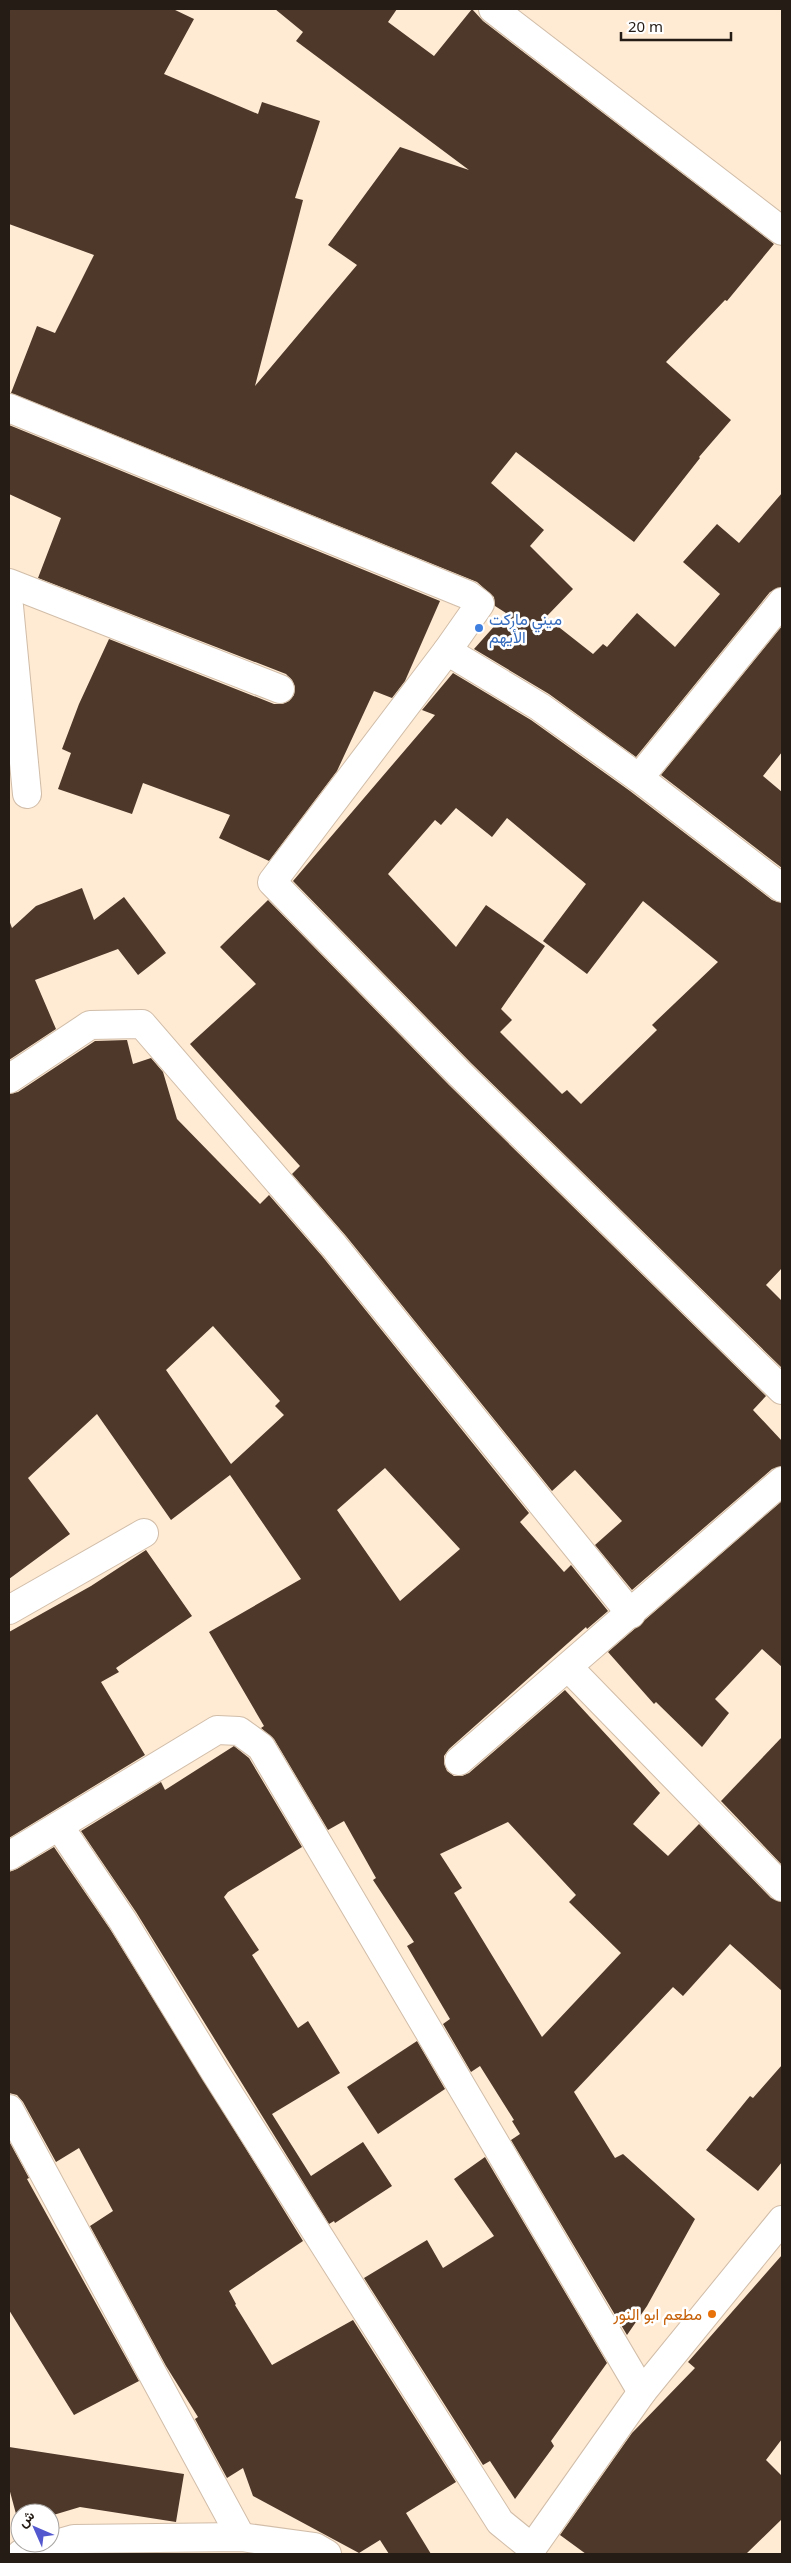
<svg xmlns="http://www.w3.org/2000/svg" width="791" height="2563" viewBox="0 0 791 2563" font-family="'Noto Sans',Vazirmatn,sans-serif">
	<rect width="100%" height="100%" fill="#ffead4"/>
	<!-- building -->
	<g fill="#4d382a" fill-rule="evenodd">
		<path d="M9,9H173L194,19L164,74L258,114L262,102L320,121L295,198L303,200L255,386L357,265L328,245L400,147L469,170L296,41L303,32L275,9H397L388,22L434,56L472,9L483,21L774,244L727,301L725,300L666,362L731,420L699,457L700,458L634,542L516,452L491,483L544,530L530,546L573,589L546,617L593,654L603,644L607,647L637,613L675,647L720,594L683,562L717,524L739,543L782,493V587L770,592L636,757L549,694L474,649L506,613L495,606L494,597L477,582L11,393L37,326L55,333L94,255L9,224Z"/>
		<path d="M9,425L440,601L405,681L392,698L374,691L337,771L269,861L219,838L230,815L143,783L132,814L58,789L71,753L62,749L79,704L109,639L274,704H282L289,701L294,695L295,687L292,680L286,674L38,578L61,518L9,494Z"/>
		<path d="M782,626V752L763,776L782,792V868L661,775Z"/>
		<path d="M453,673L531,720L630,791L772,900L782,903V1268L766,1285L782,1301V1368L471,1063L293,881L435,715L422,710ZM456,808L492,837L507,818L586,884L543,941L587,974L643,901L718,962L652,1025L657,1030L581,1104L567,1090L562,1094L500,1032L512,1020L501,1009L545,946L486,905L456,947L388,874L435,820L441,825Z"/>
		<path d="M82,888L94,920L124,897L166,953L138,975L118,949L35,980L56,1029L9,1060V920L12,928L36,906Z"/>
		<path d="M268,900L449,1085L766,1396L753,1410L782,1441V1466L772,1469L632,1590L595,1545L622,1521L575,1470L552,1491L346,1236L292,1174L300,1166L190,1044L256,984L220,947Z"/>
		<path d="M127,1040L133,1064L151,1058L163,1072L177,1119L260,1204L269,1195L322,1256L529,1513L520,1522L564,1572L571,1565L608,1611L587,1629L586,1627L449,1749L444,1756V1763L447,1771L454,1776H462L469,1773L565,1690L660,1793L633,1824L668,1856L699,1824L771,1898L782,1902V1991L730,1944L683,1996L673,1987L574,2092L615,2158L623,2154L695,2219L647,2306L627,2335L511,2140L520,2134L512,2121L514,2120L480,2066L471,2072L443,2024L450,2019L407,1946L414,1942L373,1880L376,1878L344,1821L328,1830L274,1739L261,1728L264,1726L209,1632L301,1579L230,1475L171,1520L97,1414L28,1478L70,1534L9,1579V1094L18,1092L95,1041ZM213,1326L280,1401L275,1406L284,1415L231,1464L166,1370ZM385,1468L460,1549L400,1601L337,1510ZM508,1822L576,1895L569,1902L621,1953L542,2037L454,1893L462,1888L440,1854Z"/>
		<path d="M782,1501V1667L762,1649L715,1699L729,1713L702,1747L656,1702L654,1704L608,1652Z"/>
		<path d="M146,1550L192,1616L116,1668L119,1672L101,1682L145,1755L9,1838V1632L91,1586Z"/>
		<path d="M782,1737V1865L721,1801Z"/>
		<path d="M234,1746L249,1758L302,1847L228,1892L224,1897L259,1950L252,1955L298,2028L308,2021L340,2073L272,2114L311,2176L363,2142L392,2186L335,2223L334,2221L329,2224L136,1912L81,1831L161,1782L165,1790Z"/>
		<path d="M54,1847L110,1929L303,2241L229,2291L236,2304L235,2305L272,2365L353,2320L456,2482L406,2513L431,2554H389L380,2540L359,2553L253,2496L243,2468L227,2478L195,2419L198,2417L166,2366L90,2226L113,2211L79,2148L56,2162L23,2102L17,2095L9,2093V1872L17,1869Z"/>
		<path d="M417,2041L445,2089L378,2134L347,2087Z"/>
		<path d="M782,2065V2162L758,2191L706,2150L750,2096L753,2098Z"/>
		<path d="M9,2141L29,2178L27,2179L139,2381L74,2415L9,2310Z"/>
		<path d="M485,2157L607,2363L551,2441L554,2446L515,2499L490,2461L483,2465L364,2278L427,2240L443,2268L494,2236L454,2179Z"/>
		<path d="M782,2255V2439L766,2460L782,2476V2519L746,2554H586L560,2535L632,2433L695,2368L688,2362Z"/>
		<path d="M9,2447L184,2474L176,2522L80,2507L50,2516V2513H20L19,2525L9,2488Z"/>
	</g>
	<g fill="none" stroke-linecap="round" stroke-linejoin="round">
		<defs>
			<g id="minor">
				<path d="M493,9L782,231"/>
				<path d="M9,408L468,595L480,604L447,651L540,707L639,778L782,888"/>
				<path d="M9,583L280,689"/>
				<path d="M9,606L27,794"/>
				<path d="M447,651L272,882L460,1074L782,1390"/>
				<path d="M639,778L782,602"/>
				<path d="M9,1079L90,1025L142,1024L334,1246L631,1614"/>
				<path d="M9,1610L144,1533"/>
				<path d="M569,1668L782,1887"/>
				<path d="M459,1761L782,1481"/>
				<path d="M59,1826L123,1921L215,2072L500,2522L532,2548"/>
				<path d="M9,1856L217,1730L239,1731L261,1747L642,2392"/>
				<path d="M9,2109L241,2537"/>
				<path d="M21,2554L74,2539L241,2537L315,2547L327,2554"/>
				<path d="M530,2554L532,2548L642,2392L782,2220"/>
			</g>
		</defs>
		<!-- minor casing -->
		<use href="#minor" stroke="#d1bda8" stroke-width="30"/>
		<!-- minor -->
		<use href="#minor" stroke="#fff" stroke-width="28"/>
	</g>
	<!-- markers -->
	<circle fill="#3f7fe0" stroke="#fff" stroke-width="2" cx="479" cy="628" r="5"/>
	<circle fill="#e8710a" stroke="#fff" stroke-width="2" cx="712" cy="2314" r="5"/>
	<g text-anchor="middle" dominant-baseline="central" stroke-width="5" stroke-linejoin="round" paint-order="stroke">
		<!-- shop labels -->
		<g font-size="16" fill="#366cbe" stroke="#fff" text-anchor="start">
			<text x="489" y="619">ميني ماركت<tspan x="489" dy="18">الأيهم</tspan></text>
		</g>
		<!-- food labels -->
		<g font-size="16" fill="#c56008" stroke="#fff" text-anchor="end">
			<text x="702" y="2314">مطعم ابو النور</text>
		</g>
	</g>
	<!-- border -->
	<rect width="791" height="2563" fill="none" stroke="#241c15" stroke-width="20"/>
	<!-- north arrow -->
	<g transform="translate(35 2528) rotate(315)"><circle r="24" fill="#ffffff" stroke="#a7a4a1"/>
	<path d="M0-4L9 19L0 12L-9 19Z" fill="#5358cf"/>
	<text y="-8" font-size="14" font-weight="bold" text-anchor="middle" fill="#241c15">ش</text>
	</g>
	<!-- scale -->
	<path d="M621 32v8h110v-8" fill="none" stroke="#241c15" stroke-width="2.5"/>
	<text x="628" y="32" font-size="15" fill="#241c15" stroke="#ffffff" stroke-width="4" paint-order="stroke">20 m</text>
</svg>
